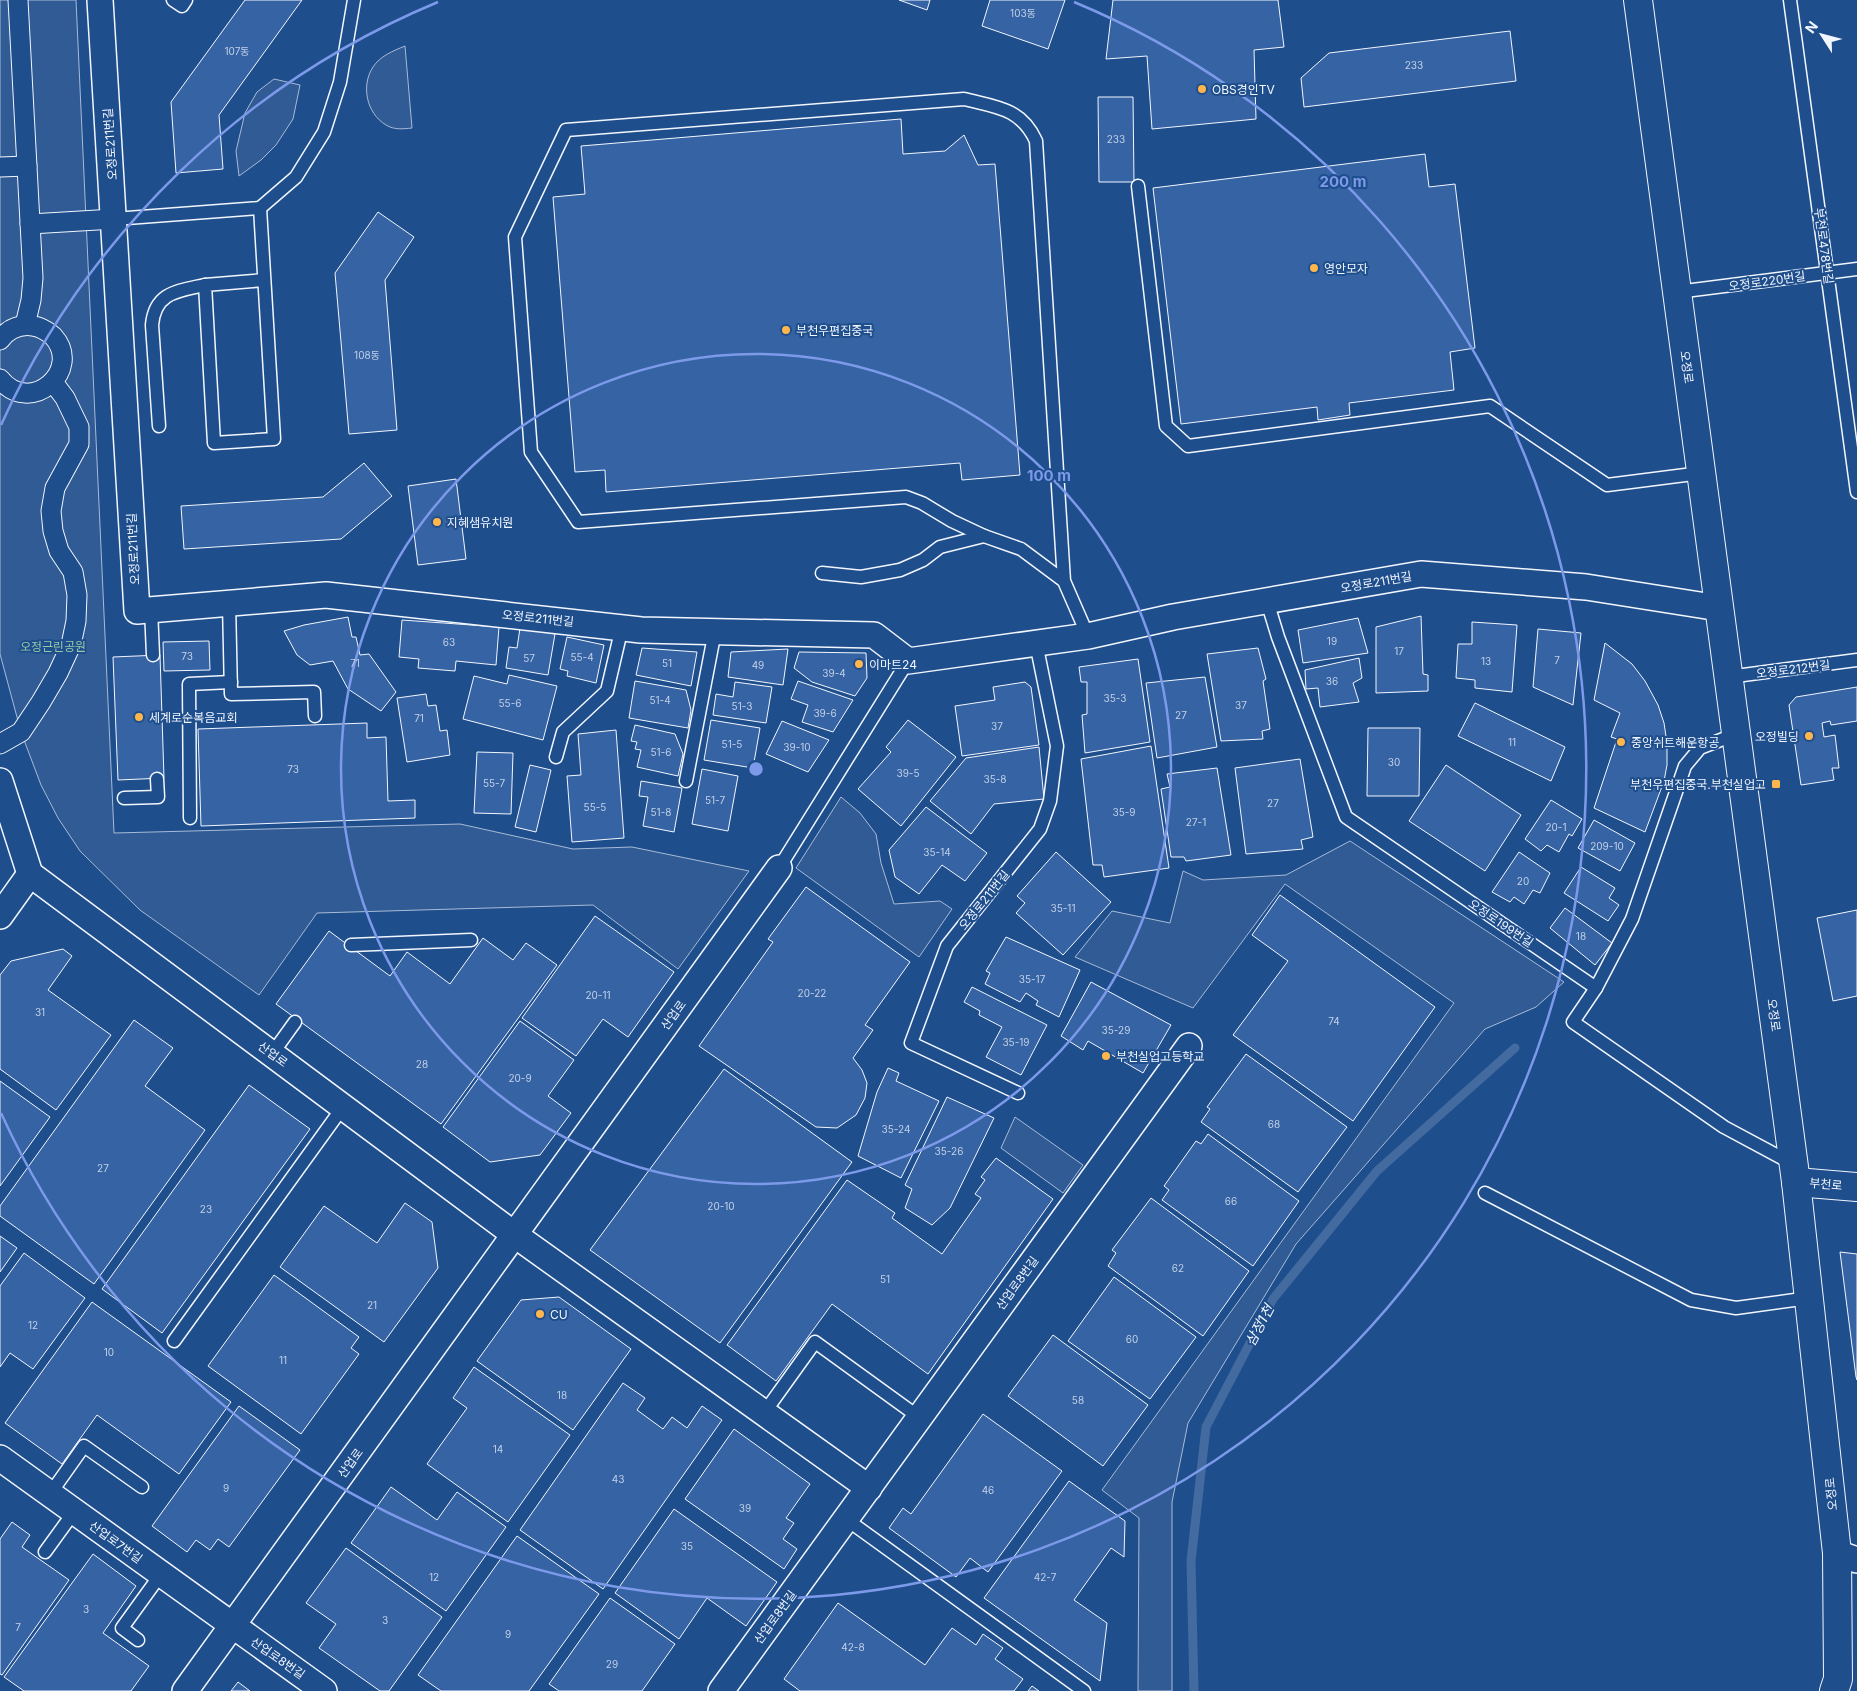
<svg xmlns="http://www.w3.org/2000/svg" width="1857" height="1691" viewBox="0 0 1857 1691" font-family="Inter,'Noto Sans KR',sans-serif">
	<rect width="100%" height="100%" fill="#1f4e8c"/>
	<!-- green -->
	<g fill="#305b95" stroke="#a8bbd7">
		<path d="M0,0H76L114,833L460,824L573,849L632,847L749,871L678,969L593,905L317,913L259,995L140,910L80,851L58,818L41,785L21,732L0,654Z"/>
		<path d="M405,46L412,128C403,129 394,130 386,125C366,113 361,85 373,67C380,56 393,51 405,46Z"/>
		<path d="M274,79L300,85L293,119L276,145L261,160L239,176L236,151L245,113L257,92Z"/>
		<path d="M841,797L860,813L876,834L881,863L894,904L940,901L952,909L919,957L796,868Z"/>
		<path d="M1350,841L1564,982L1536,1007L1485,1029L1296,1244L1188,1423L1172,1502V1691H1138L1139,1518L1102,1490L1454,1003L1285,884L1193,1008L1075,957L1112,911L1170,923L1183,871L1203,880L1286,875Z"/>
		<path d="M1015,1117L1083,1165L1063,1193L1001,1148Z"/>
	</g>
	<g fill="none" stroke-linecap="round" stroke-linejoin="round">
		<!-- stream -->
		<path stroke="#446ba0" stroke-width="9" d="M1194,1691L1191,1561L1206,1427L1273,1299L1377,1171L1515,1048"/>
	</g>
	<!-- building -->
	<g fill="#3563a3" stroke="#f2f6ff">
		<path d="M245,0H302L219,115L223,169L176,173L171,102Z"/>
		<path d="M899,0H930L927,10Z"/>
		<path d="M990,0H1065L1048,49L982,26Z"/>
		<path d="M1113,0H1278L1284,47L1254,50L1256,119L1152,129L1147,56L1106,59Z"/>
		<path d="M1510,31L1516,81L1304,107L1301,78L1329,53Z"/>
		<path d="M1098,97H1133L1134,182H1099Z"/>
		<path d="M901,119L903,154L945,151L964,135L978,165L995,164L1020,475L962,480L960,463L606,492L605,470L575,472L553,197L585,194L581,146Z"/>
		<path d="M1425,154L1429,187L1455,184L1475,348L1450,352L1454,390L1349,403L1350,415L1318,420L1317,407L1181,424L1153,188Z"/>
		<path d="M378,212L414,237L385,280L397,430L349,434L335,273Z"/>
		<path d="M364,463L392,496L341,539L184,549L181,506L323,497Z"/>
		<path d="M456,479L466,559L418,565L408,486Z"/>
		<path d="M1421,616L1423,674L1428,675V691L1376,693V627Z"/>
		<path d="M348,617L352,637H356L360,655L369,654L396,692L381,711L348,689L333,661L310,665L297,655L284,631L304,625Z"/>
		<path d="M1358,618L1368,653L1303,663L1298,630Z"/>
		<path d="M402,620L499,627L496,665L456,661L455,671L418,668L419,659L399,657Z"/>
		<path d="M1472,622L1517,625L1512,692L1475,688V680L1456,678L1458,644H1472Z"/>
		<path d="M520,628L555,634L548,675L506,668L509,647L517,648Z"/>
		<path d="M1538,629L1581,633L1573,705L1533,687Z"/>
		<path d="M567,637L604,645L596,683L567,676L568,671L560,669Z"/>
		<path d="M209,641L210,670L164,671L163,642Z"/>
		<path d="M1605,643L1632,664L1645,681L1658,705L1664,723L1667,743V765L1664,781L1645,832L1594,808L1617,739L1611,737L1620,713L1594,700Z"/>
		<path d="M642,648L697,652L691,686L636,675Z"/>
		<path d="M1258,648L1266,679L1263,681L1270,729L1262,731L1263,739L1221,741L1207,654Z"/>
		<path d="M788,649L783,685L728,677L731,652Z"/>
		<path d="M799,652L866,653L867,678L855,696L812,682L794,668Z"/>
		<path d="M160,655L164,778L118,780L113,657Z"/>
		<path d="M1359,658L1362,678L1353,683L1359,702L1320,707L1318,688L1306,689L1305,670Z"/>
		<path d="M1138,659L1150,742L1085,753L1082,715L1087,714V682H1081L1079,667Z"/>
		<path d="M509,675L557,686L543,740L463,719L474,676L507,684Z"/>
		<path d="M1205,677L1217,747L1157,758L1146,683Z"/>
		<path d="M635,681L686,690L691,710L688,728L629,718Z"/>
		<path d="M798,681L853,700L833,732L802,722L808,705L791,699Z"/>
		<path d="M735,682L772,687L766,723L713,715L716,694L733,697Z"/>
		<path d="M1025,682L1031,687L1039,745L962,756L955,706L995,700L993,687Z"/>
		<path d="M1857,687V721L1831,725L1830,721L1822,723L1824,737L1835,735L1839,768H1832L1834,780L1801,785L1789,705L1796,697Z"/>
		<path d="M426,694L428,706L436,705L440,731L447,730L450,755L407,762L397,698Z"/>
		<path d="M1475,703L1565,747L1551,781L1458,736Z"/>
		<path d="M711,720L760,728L753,768L704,760Z"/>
		<path d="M908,720L956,757L901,826L858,789L891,752L886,747Z"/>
		<path d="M782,721L829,740L808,772L766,754Z"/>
		<path d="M367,723V738L386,737L388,801L415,800V818L201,826L198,729Z"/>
		<path d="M635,725L675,734L683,754L678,776L637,767L641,750L635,749L637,742L631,741Z"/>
		<path d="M1368,728H1420L1419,796H1367Z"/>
		<path d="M616,730L624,838L572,842L567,776L581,775L578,734Z"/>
		<path d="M1151,746L1169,868L1104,877L1102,865H1093L1081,759Z"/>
		<path d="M1039,747L1044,799L994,804L971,834L930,801L966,758Z"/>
		<path d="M477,752L513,753L511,814L474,813Z"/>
		<path d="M1300,759L1313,837L1301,840L1303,849L1246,854L1235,768Z"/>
		<path d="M530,765L551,770L536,832L515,827Z"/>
		<path d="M1446,765L1521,815L1485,871L1409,821Z"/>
		<path d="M1217,768L1231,855L1186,861L1184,857H1171L1161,789L1170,787L1167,774Z"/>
		<path d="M702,769L738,776L728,831L692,824Z"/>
		<path d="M641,781L682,788L674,832L643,826L648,797L639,796Z"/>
		<path d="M1551,800L1582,819L1572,836L1569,834L1559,852L1547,845L1541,851L1525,839Z"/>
		<path d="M926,807L987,853L965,881L942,865L919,894L895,877L889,850Z"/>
		<path d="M1594,820L1635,843L1620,871L1578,848Z"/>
		<path d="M1056,852L1111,902L1063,955L1016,913L1025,903L1017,896Z"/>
		<path d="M1519,852L1550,873L1540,893L1533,890L1524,904L1514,897L1510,902L1492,892Z"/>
		<path d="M1581,867L1615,888L1609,898L1619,905L1608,921L1564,893Z"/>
		<path d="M806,887L910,962L865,1025L873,1030L853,1058L862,1070L867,1083L865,1098L856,1115L837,1128L816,1127L699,1046L773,942L768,939Z"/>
		<path d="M1280,895L1435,1007L1353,1121L1233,1035L1288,961L1252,935Z"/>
		<path d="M1565,908L1612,943L1595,965L1550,928Z"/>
		<path d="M1857,910V996L1833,1001L1817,918Z"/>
		<path d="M595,916L674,972L628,1037L603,1019L576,1056L522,1018Z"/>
		<path d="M329,931L390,976L407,952L450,984L483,938L513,960L526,943L557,965L441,1124L276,1004Z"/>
		<path d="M1006,937L1080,970L1059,1017L1036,1005L1038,1001L1026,993L1020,1002L985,984L990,973L986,971Z"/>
		<path d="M63,949L72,956L48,990L111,1035L56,1110L0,1069V975L11,961Z"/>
		<path d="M1091,982L1171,1025L1143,1073L1088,1041L1083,1050L1061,1036Z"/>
		<path d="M972,987L1047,1025L1021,1075L986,1057L1002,1027L979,1015L980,1011L964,1002Z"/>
		<path d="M134,1020L173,1048L145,1086L205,1130L94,1284L0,1216V1206Z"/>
		<path d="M520,1021L574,1060L548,1096L571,1113L540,1155L490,1162L443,1127Z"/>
		<path d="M1246,1054L1347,1127L1298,1192L1201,1122L1210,1109L1207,1107Z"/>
		<path d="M888,1068L899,1073L896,1081L939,1101L901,1178L858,1156L877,1092Z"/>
		<path d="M724,1069L852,1162L720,1343L590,1250Z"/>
		<path d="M0,1081L50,1117L0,1186Z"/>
		<path d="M249,1085L310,1129L162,1333L102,1289Z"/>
		<path d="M947,1097L994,1118L950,1208L932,1225L905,1208L912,1189L905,1185Z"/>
		<path d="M1208,1134L1299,1201L1253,1266L1162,1200L1169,1190L1164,1186L1196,1141L1201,1144Z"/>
		<path d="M996,1158L1053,1199L928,1374L832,1304L776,1381L727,1345L847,1180L895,1213L892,1218L942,1254L981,1198L975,1194L985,1180L981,1177Z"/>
		<path d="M1151,1198L1249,1271L1203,1336L1108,1266L1116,1253L1112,1250Z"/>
		<path d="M405,1203L432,1222L438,1268L384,1342L280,1267L324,1206L377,1243Z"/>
		<path d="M0,1236L17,1248L0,1272Z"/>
		<path d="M1840,1252L1857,1254V1380L1856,1377Z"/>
		<path d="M24,1253L85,1298L33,1369L10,1353L0,1367V1286Z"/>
		<path d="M274,1275L359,1337L351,1348L359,1354L301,1434L208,1366Z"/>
		<path d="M1114,1277L1196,1337L1150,1399L1068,1341Z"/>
		<path d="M559,1297L631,1349L573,1430L477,1361L521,1300Z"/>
		<path d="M92,1302L231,1402L179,1474L97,1415L62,1464L5,1423Z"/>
		<path d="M1053,1335L1148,1405L1103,1466L1008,1396Z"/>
		<path d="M474,1367L570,1435L508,1522L427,1464L467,1408L453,1398Z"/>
		<path d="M623,1383L645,1398L637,1410L663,1429L672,1417L687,1428L702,1406L722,1420L603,1589L520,1530Z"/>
		<path d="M239,1406L300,1450L229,1547L218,1539L210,1550L196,1540L187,1552L152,1526Z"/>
		<path d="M983,1414L1062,1471L988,1572L970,1558L956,1577L889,1528L903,1508L911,1514Z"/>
		<path d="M734,1429L810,1484L786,1518L794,1523L783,1539L797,1549L784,1569L685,1499Z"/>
		<path d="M1069,1481L1125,1521L1124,1557L1111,1548L1074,1600L1107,1623L1100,1681L984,1598Z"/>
		<path d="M391,1487L437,1520L457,1492L506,1527L446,1611L351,1543Z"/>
		<path d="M674,1509L777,1582L746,1626L707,1598L679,1639L615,1593Z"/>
		<path d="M12,1522L30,1535L22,1547L69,1580L2,1675L0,1674V1539Z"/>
		<path d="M517,1536L599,1594L529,1691H441L418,1675Z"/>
		<path d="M346,1548L442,1617L389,1691H380L319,1648L336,1624L306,1603Z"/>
		<path d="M93,1554L136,1586L103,1633L149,1666L131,1691H24L4,1677Z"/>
		<path d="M610,1598L675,1644L642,1691H559L549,1684Z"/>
		<path d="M838,1603L925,1665L952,1628L976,1645L983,1634L1003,1648L995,1659L1023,1679L1014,1691H800L784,1679Z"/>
		<path d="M238,1682L250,1691H231Z"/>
		<path d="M1032,1686L1039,1691H1028Z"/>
	</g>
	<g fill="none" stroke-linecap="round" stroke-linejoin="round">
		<defs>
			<g id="service">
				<path d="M173,0L182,6L186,0"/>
				<path d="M1790,0L1857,492"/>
				<path d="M1138,186L1166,426L1188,446L1490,406L1607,485L1701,473"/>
				<path d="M260,208L274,439L214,443L205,285L264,280"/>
				<path d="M114,219L260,208L296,177L324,132L340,82L354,0"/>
				<path d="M1677,292L1857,269"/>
				<path d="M159,426L152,325C155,292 178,291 205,285"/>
				<path d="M822,573L861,577L900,570L923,560L940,547L984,536"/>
				<path d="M1064,581L1021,549L984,536L952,521L922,503L906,497L578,522L531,452L515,237L566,130L964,99C996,107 1021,108 1036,141L1064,581L1088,636"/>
				<path d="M1267,601L1278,637L1346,817L1596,988"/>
				<path d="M229,603L231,694L314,692L315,716"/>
				<path d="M151,609L153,655"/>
				<path d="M1728,677L1857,660"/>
				<path d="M1736,734L1700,748L1685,766L1632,919L1596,988L1573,1022L1724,1127L1793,1164"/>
				<path d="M556,757L563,732L607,691L622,627"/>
				<path d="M686,781L715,631"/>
				<path d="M124,798L158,797L157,779"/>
				<path d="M190,818L189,684L231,682"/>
				<path d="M779,868L908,661"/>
				<path d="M351,945L471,940"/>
				<path d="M272,1054L295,1022"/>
				<path d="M1018,1093L911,1043L947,946L1040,829L1050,801L1057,746L1036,643"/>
				<path d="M1485,1193L1691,1300L1736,1308L1809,1298"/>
				<path d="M174,1341L343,1107"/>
				<path d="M764,1413L815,1342L920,1418"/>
				<path d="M50,1494L84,1446L142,1487"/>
				<path d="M846,1519L1084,1691"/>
				<path d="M45,1552L74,1512"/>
				<path d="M138,1640L122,1628L161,1574"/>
			</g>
			<g id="pedestrian">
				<path d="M18,0L33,278L31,300L25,325"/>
				<path d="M0,167L27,166"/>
				<path d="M30,224L114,219"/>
				<path d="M0,340C8,329 19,324 33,326C41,327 47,331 53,336C84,370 30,417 0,379"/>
				<path d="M0,744L21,732L41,702L58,673L71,645L76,621L77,595L73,572L59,551L53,531L51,511L55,488L79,444V427L65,398L53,382"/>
			</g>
			<g id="minor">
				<path d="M100,0L137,611L326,595L641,630L874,635L908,661L1088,636L1173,617L1421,574L1586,587L1719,608"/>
				<path d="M0,781L30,874L515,1235L869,1488"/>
				<path d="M0,916L30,874"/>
				<path d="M0,1458L324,1691"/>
				<path d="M1837,1553L1857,1560"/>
				<path d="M185,1691L779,868"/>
				<path d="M721,1691L1189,1046"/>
			</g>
			<path id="tertiary" d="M1796,1182L1857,1187"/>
			<path id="primary" d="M1638,0L1796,1182L1837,1553L1838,1679L1834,1691"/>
		</defs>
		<!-- service casing -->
		<use href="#service" stroke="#f2f6ff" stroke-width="15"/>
		<!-- pedestrian casing -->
		<use href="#pedestrian" stroke="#f2f6ff" stroke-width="21"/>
		<!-- minor casing -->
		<use href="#minor" stroke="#f2f6ff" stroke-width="28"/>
		<!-- tertiary casing -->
		<use href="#tertiary" stroke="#f2f6ff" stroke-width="30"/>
		<!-- primary casing -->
		<use href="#primary" stroke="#f2f6ff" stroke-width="30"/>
		<!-- service -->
		<use href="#service" stroke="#1f4e8c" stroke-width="12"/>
		<!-- pedestrian -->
		<use href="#pedestrian" stroke="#1f4e8c" stroke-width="19"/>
		<!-- minor -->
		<use href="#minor" stroke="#1f4e8c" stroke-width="25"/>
		<!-- tertiary -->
		<use href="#tertiary" stroke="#1f4e8c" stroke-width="28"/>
		<!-- primary -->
		<use href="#primary" stroke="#1f4e8c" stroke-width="28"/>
	</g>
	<!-- distance rings -->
	<g fill="none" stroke="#7d9aea" stroke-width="2.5">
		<circle cx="756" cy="769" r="415"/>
		<path d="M1 425A830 830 0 0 1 438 2M1074 2A830 830 0 1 1 1 1113"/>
	</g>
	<!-- markers -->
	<g fill="#ffb74d" stroke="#1f4e8c" stroke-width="2">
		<circle cx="1202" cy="89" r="5"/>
		<circle cx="1314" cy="268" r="5"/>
		<circle cx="786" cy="330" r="5"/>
		<circle cx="437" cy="522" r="5"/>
		<circle cx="859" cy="664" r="5"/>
		<circle cx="139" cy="717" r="5"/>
		<circle cx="1809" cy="736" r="5"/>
		<circle cx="1621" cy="742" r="5"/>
		<rect x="1771" y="779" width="10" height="10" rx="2.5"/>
		<circle cx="1106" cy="1056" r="5"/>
		<circle cx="540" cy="1314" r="5"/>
	</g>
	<g text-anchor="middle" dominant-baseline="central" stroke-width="4" stroke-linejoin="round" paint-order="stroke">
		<!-- number labels -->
		<g font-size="10" fill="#c3d1e8">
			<text x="1023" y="13">103동</text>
			<text x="237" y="51">107동</text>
			<text x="1414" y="65">233</text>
			<text x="1116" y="139">233</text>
			<text x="367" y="355">108동</text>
			<text x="1332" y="641">19</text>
			<text x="449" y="642">63</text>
			<text x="1399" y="651">17</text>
			<text x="187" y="656">73</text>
			<text x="582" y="657">55-4</text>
			<text x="529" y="658">57</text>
			<text x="1557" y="660">7</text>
			<text x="1486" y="661">13</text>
			<text x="355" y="663">71</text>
			<text x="667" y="663">51</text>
			<text x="758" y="665">49</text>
			<text x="834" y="673">39-4</text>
			<text x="1332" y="681">36</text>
			<text x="1115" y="698">35-3</text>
			<text x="660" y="700">51-4</text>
			<text x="510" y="703">55-6</text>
			<text x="1241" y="705">37</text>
			<text x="742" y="706">51-3</text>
			<text x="825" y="713">39-6</text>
			<text x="1181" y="715">27</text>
			<text x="419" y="718">71</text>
			<text x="997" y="726">37</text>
			<text x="1512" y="742">11</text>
			<text x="732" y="744">51-5</text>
			<text x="797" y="747">39-10</text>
			<text x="661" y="752">51-6</text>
			<text x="1394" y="762">30</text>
			<text x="293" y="769">73</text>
			<text x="908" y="773">39-5</text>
			<text x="995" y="779">35-8</text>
			<text x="494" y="783">55-7</text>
			<text x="715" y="800">51-7</text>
			<text x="1273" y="803">27</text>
			<text x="595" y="807">55-5</text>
			<text x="661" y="812">51-8</text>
			<text x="1124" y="812">35-9</text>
			<text x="1196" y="822">27-1</text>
			<text x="1556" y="827">20-1</text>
			<text x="1607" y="846">209-10</text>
			<text x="937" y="852">35-14</text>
			<text x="1523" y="881">20</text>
			<text x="1063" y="908">35-11</text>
			<text x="1581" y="936">18</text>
			<text x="1032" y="979">35-17</text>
			<text x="812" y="993">20-22</text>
			<text x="598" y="995">20-11</text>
			<text x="40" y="1012">31</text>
			<text x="1334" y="1021">74</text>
			<text x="1116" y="1030">35-29</text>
			<text x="1016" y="1042">35-19</text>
			<text x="422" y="1064">28</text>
			<text x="520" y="1078">20-9</text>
			<text x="1274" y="1124">68</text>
			<text x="896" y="1129">35-24</text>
			<text x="949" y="1151">35-26</text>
			<text x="103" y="1168">27</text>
			<text x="1231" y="1201">66</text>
			<text x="721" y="1206">20-10</text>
			<text x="206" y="1209">23</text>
			<text x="1178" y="1268">62</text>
			<text x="885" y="1279">51</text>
			<text x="372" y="1305">21</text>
			<text x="33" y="1325">12</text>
			<text x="1132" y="1339">60</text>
			<text x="109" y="1352">10</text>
			<text x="283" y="1360">11</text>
			<text x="562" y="1395">18</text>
			<text x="1078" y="1400">58</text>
			<text x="498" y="1449">14</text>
			<text x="618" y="1479">43</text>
			<text x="226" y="1488">9</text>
			<text x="988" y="1490">46</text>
			<text x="745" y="1508">39</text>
			<text x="687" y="1546">35</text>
			<text x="434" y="1577">12</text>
			<text x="1045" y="1577">42-7</text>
			<text x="86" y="1609">3</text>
			<text x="385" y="1620">3</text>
			<text x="18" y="1627">7</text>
			<text x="508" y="1634">9</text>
			<text x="853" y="1647">42-8</text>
			<text x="612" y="1664">29</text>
		</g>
		<!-- poi labels -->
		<g font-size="12" fill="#f2f6ff" stroke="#1f4e8c" text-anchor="start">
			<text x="1212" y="89">OBS경인TV</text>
			<text x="1324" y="268">영안모자</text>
			<text x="796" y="330">부천우편집중국</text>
			<text x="447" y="522">지혜샘유치원</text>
			<text x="869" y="664">이마트24</text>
			<text x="149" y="717">세계로순복음교회</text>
			<text x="1799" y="736" text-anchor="end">오정빌딩</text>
			<text x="1631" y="742">중앙쉬트해운항공</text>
			<text x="1766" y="784" text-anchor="end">부천우편집중국.부천실업고</text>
			<text x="1116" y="1056">부천실업고등학교</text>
			<text x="550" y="1314">CU</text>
		</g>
		<!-- street labels -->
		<g font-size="12" fill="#f2f6ff" stroke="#1f4e8c">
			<text transform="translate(110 144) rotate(-94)">오정로211번길</text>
			<text transform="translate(1824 246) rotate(82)">부천로478번길</text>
			<text transform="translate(1767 281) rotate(-8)">오정로220번길</text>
			<text transform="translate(1687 367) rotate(82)">오정로</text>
			<text transform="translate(133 549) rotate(-93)">오정로211번길</text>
			<text transform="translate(1376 582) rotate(-10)">오정로211번길</text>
			<text transform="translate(538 618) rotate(6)">오정로211번길</text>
			<text transform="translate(1793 669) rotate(-7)">오정로212번길</text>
			<text transform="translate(984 900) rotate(-51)">오정로211번길</text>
			<text transform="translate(1501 923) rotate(34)">오정로199번길</text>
			<text transform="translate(673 1015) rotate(-54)">산업로</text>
			<text transform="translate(1774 1015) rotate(82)">오정로</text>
			<text transform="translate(273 1054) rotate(36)">산업로</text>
			<text transform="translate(1826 1184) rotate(5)">부천로</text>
			<text transform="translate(1017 1283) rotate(-54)">산업로8번길</text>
			<text transform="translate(350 1463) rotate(-54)">산업로</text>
			<text transform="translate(1831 1494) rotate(-96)">오정로</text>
			<text transform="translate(116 1542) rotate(36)">산업로7번길</text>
			<text transform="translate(775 1617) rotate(-54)">산업로8번길</text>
			<text transform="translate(278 1658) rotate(35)">산업로8번길</text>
		</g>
		<!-- park labels -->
		<g font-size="12" fill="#97c8a6" stroke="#1f4e8c">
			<text x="53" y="646">오정근린공원</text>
		</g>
		<!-- water labels -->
		<g font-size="14" font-style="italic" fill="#f2f6ff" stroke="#1f4e8c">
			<text transform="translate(1259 1325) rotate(-62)">삼정1천</text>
		</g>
	</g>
	<circle cx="756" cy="769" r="8" fill="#7d9aea" stroke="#1f4e8c" stroke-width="2.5"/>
	<g font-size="15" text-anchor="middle" font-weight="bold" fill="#7d9aea" stroke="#1f4e8c" stroke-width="4" stroke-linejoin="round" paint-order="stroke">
		<text x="1343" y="187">200 m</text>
		<text x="1049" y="481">100 m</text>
	</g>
	<!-- north arrow -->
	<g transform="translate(1822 35) rotate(306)" stroke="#1f4e8c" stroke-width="4" paint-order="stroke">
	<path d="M0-4L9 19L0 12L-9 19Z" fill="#f2f6ff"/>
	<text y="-8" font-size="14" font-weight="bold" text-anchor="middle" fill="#f2f6ff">N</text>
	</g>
</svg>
